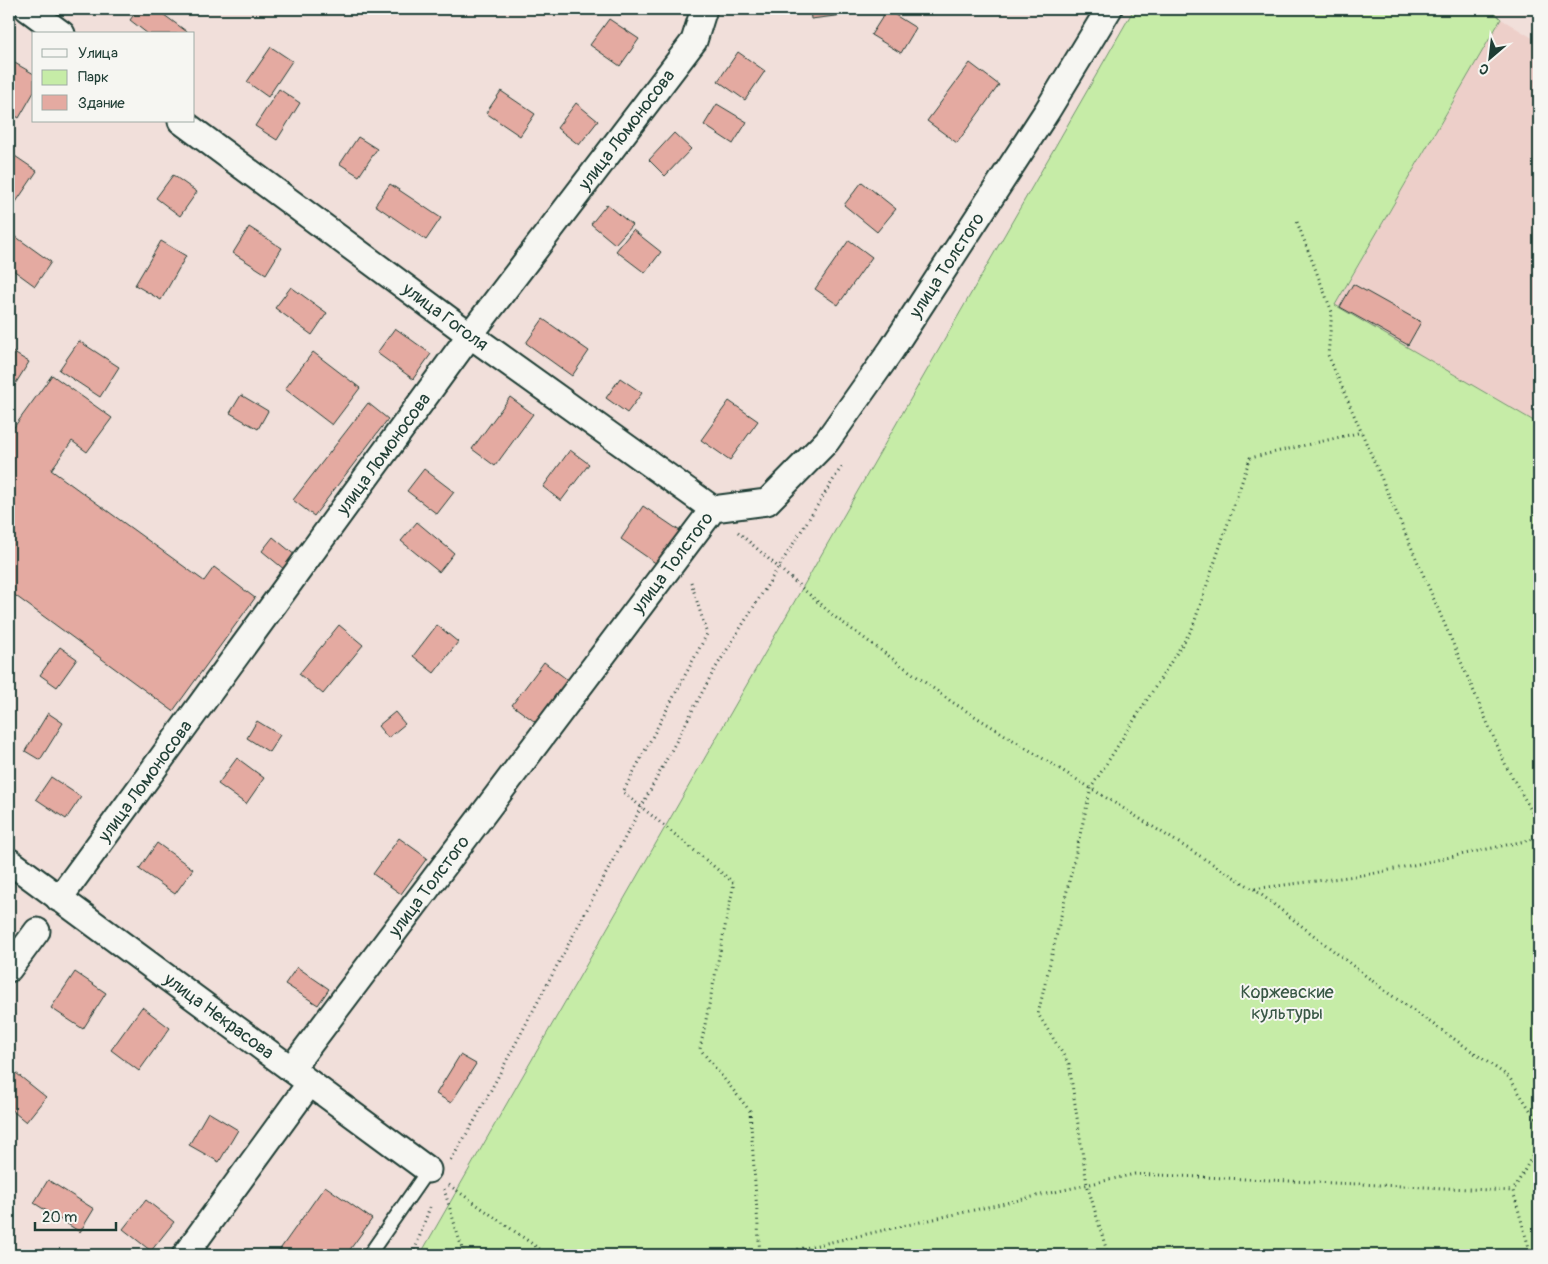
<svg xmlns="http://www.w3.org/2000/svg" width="1548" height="1264" viewBox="0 0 1548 1264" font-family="Pangolin,sans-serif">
	<rect width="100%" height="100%" fill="#f1dfda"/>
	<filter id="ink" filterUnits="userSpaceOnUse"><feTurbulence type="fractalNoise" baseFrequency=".02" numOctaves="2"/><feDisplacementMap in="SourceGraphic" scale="10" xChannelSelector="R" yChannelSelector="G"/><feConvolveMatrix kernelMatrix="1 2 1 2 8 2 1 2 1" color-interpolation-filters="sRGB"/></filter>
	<g filter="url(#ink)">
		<!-- built -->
		<path fill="#edcfc9" d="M1501,19L1539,42V424L1335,306Z"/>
		<!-- green -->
		<path fill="#c6eca7" stroke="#72946e" d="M1134,9H1491L1501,19L1335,305L1539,424V1255H420Z"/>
		<!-- building -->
		<g fill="#e4aaa1" stroke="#1f3d34">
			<path d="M138,9H156L190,34H148L130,20Z"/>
			<path d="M810,9H842L843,15L811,19Z"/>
			<path d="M887,10L916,28L901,53L871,35Z"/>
			<path d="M609,19L639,39L620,66L590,45Z"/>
			<path d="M271,47L292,61L268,97L247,82Z"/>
			<path d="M738,52L765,71L745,100L718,81Z"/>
			<path d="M13,62L34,74V92L19,118L9,112V69Z"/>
			<path d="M970,63L999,85L957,143L927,121Z"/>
			<path d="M279,89L300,103L277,140L255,126Z"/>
			<path d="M501,91L535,114L520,136L486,113Z"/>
			<path d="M576,103L598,121L579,145L557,128Z"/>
			<path d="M717,104L747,122L733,144L704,125Z"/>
			<path d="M674,133L691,149L665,176L649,160Z"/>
			<path d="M358,137L377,149L359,176L340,164Z"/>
			<path d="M9,152L37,171L12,208L9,206Z"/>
			<path d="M173,175L197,192L180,216L156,198Z"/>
			<path d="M862,182L896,209L877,232L844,205Z"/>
			<path d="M390,184L441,218L426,240L375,205Z"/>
			<path d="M607,204L632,225L615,244L591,224Z"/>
			<path d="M249,227L282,248L266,274L233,253Z"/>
			<path d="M633,230L661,252L645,273L616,251Z"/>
			<path d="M12,234L51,262L35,286L9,267V239Z"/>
			<path d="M849,240L872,257L838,305L815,289Z"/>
			<path d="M161,241L186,256L161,300L135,285Z"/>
			<path d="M1353,284L1421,322L1408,345L1340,307Z"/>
			<path d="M291,287L327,313L312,335L275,308Z"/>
			<path d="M543,319L589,351L572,376L526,343Z"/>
			<path d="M395,328L431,354L413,379L377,353Z"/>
			<path d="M79,341L119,367L100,397L59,370Z"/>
			<path d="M9,350L29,362L9,394Z"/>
			<path d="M313,352L360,388L332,425L285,389Z"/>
			<path d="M52,375L112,418L87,452L72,441L51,470L204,581L214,567L255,598L173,711L9,591V434Z"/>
			<path d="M620,378L642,393L627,413L606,398Z"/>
			<path d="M241,395L268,411L258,429L230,413Z"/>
			<path d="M510,397L533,414L495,466L472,449Z"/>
			<path d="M729,401L758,421L730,460L701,440Z"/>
			<path d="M368,403L388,419L314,516L293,500Z"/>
			<path d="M570,450L589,464L561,501L543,487Z"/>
			<path d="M424,469L454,492L437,514L407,491Z"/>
			<path d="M643,506L680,531L657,564L621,539Z"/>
			<path d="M417,522L454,553L439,572L401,541Z"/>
			<path d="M273,537L296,556L285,570L262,551Z"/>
			<path d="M339,625L363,645L323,694L299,674Z"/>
			<path d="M437,625L458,642L434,673L413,656Z"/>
			<path d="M60,647L77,659L57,687L40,675Z"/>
			<path d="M544,662L569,681L538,724L512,705Z"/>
			<path d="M395,712L405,724L388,738L378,726Z"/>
			<path d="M48,713L63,723L40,760L25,751Z"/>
			<path d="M257,721L280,735L269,752L247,738Z"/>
			<path d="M237,758L264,778L246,804L218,784Z"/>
			<path d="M51,777L81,797L66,819L36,799Z"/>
			<path d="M399,838L427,858L401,894L373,874Z"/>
			<path d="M157,843L193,869L175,894L139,869Z"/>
			<path d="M297,967L329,989L318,1005L285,984Z"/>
			<path d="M75,972L106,993L83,1029L51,1008Z"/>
			<path d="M142,1007L170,1028L139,1071L111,1050Z"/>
			<path d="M460,1055L476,1064L451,1103L436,1094Z"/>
			<path d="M11,1069L46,1097L26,1122L9,1108V1072Z"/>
			<path d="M208,1112L238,1130L219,1162L189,1145Z"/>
			<path d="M48,1180L94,1209L80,1232L34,1203Z"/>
			<path d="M325,1186L372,1219L346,1255H276Z"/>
			<path d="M146,1200L174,1222L151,1251L123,1229Z"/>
		</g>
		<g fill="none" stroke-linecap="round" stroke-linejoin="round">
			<defs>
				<path id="lane" d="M369,1255L428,1170"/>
				<g id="street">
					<path d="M28,9L62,34"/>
					<path id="s1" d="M181,121L470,335L713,509"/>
					<path id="s2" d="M9,861L428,1170"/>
					<path id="s3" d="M59,899L470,335L694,41L704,9"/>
					<path d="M9,969L37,931"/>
					<path id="s4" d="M291,1069L713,509L767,502L827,441L892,349L1047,111L1109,9"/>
					<path d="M185,1255L310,1083"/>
				</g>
			</defs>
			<!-- lane casing -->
			<use href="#lane" stroke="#1f3d34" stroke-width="16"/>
			<!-- street casing -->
			<use href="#street" stroke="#1f3d34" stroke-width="29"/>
			<!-- path -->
			<g stroke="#1f3d34" stroke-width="3" stroke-dasharray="1 4" stroke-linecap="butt">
				<path d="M1297,222L1332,312L1328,355L1507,768L1539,824"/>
				<path d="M738,532L835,617L952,702L1253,889L1371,874L1539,838"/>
				<path d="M691,582L707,634L623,792L734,883L700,1049L750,1111L760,1255"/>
				<path d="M1254,889L1388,993L1509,1077L1539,1124"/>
				<path d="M451,1160L475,1120L713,672L842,466"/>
				<path d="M449,1185L548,1255"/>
				<path d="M444,1189L464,1255"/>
				<path d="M413,1255L431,1204"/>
				<path d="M773,1255L1135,1174L1513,1191"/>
				<path d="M1108,1255L1087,1184L1069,1064L1038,1014L1091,788L1192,629L1250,458L1362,432"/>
				<path d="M1531,1255L1513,1191L1539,1144"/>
			</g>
			<!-- lane -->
			<use href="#lane" stroke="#f6f6f2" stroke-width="12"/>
			<!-- street -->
			<use href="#street" stroke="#f6f6f2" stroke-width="25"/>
		</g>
	</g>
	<g text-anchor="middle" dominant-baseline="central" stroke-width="4" stroke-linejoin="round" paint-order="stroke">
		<!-- street labels -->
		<g font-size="18" fill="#1f3d34" stroke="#f6f6f2">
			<text stroke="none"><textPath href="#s3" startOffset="956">улица Ломоносова</textPath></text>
			<text stroke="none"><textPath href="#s4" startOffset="1054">улица Толстого</textPath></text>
			<text stroke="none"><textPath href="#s1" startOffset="329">улица Гоголя</textPath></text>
			<text stroke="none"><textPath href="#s3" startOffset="551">улица Ломоносова</textPath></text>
			<text stroke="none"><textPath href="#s4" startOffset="634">улица Толстого</textPath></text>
			<text stroke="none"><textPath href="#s3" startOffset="146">улица Ломоносова</textPath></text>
			<text stroke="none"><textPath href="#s4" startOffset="229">улица Толстого</textPath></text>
			<text stroke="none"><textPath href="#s2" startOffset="261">улица Некрасова</textPath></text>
		</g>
		<!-- park labels -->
		<g font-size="18" fill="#385745" stroke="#f6f6f2">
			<text x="1287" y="992">Коржевские<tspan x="1287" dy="21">культуры</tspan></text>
		</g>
	</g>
	<!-- margin -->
	<rect width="1548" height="1264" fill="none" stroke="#f6f6f2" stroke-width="30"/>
	<rect x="15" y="15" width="1518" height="1234" fill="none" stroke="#1f3d34" stroke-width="2" filter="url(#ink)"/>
	<!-- legend -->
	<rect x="32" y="32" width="162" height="90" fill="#f6f6f2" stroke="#a0aca6"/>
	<rect x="42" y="49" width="25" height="8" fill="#f6f6f2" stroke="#a0aca6"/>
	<text x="78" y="58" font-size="15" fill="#1f3d34">Улица</text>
	<rect x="42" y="70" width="25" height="15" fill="#c6eca7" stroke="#a0aca6"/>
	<text x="78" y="82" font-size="15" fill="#1f3d34">Парк</text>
	<rect x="42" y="95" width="25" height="15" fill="#e4aaa1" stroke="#a0aca6"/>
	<text x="78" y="108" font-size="15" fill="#1f3d34">Здание</text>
	<!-- north arrow -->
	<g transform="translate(1490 58) rotate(208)" stroke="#f6f6f2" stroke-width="4" paint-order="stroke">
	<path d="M0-4L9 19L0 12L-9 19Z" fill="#1f3d34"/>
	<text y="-8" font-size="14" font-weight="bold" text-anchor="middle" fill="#1f3d34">С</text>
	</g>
	<!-- scale -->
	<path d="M35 1222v8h81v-8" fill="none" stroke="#1f3d34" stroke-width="2.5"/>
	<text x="42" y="1222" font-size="15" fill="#1f3d34" stroke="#f6f6f2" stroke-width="4" paint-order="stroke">20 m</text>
</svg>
